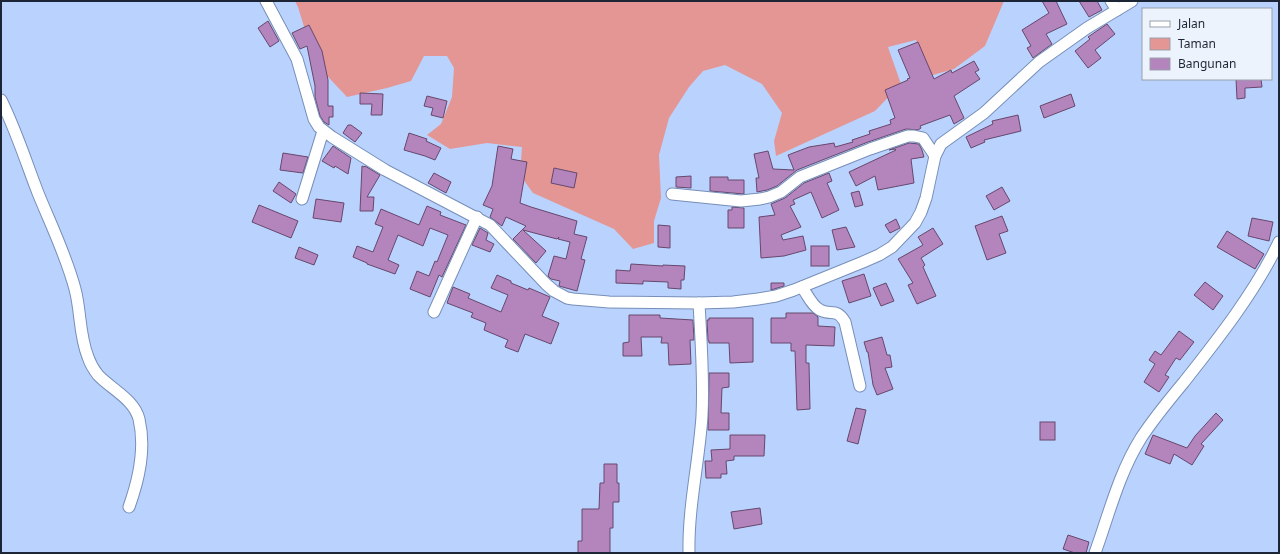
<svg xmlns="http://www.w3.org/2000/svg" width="1280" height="554" viewBox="0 0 1280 554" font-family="'Noto Sans',sans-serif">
	<rect width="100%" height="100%" fill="#b9d3fe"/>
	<!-- green -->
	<path fill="#e49694" d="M295,1H1004L985,46L954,69L926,77L916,40L888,47L901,84L875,111L776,156L774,141L782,113L762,84L725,65L703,71L689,87L669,118L659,155L661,198L654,221V243L633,249L614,229L533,193L520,175L522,147L487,143L450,149L427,135L441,124L452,97L454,68L447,56H424L411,81L387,88L347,97L315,63L298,7Z"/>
	<!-- building -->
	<g fill="#b484bd" stroke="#66486c">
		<path d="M1042,1H1056L1067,24L1046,34L1052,44L1033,58L1027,48L1031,46L1022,30L1049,13Z"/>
		<path d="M1079,1H1097L1102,10L1089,17Z"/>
		<path d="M268,21L279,41L270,47L258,28Z"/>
		<path d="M1107,24L1115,34L1095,50L1101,58L1088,68L1075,51L1090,39L1088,37Z"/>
		<path d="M309,25L322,51L328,80V106H333V117H329V125L324,122L320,116L315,97V86L307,46L300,49L292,33Z"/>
		<path d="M918,42L934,79L951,70L952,73L974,61L979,70L975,72L980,79L954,96L964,118L954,124L950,115L920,126L921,128L918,130L906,129L868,142L797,170L777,186L767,190L757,192L756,178H759L754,154L768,151L773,169L794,170L788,155L809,147L834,143L835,147L853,142L852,140L870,134L869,131L891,124L890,120L895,118L885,90L908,80L907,79L910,78L898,50Z"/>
		<path d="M1236,79H1261L1262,87L1245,88V98L1237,99Z"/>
		<path d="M360,93L383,94L382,115H371L372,104H360Z"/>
		<path d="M1071,94L1075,106L1044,118L1040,106Z"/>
		<path d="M427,96L447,101L443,118L431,115L433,108L424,106Z"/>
		<path d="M1018,115L1021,131L984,140L985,142L971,148L966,137L993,124L992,121Z"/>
		<path d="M348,125H351L362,133L355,142L343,133Z"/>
		<path d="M409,133L427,139L426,141L441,148L435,160L425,156L404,150Z"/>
		<path d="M909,143L919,144L922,150L924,157L911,159L914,183L878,190L875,176L856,186L849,172L896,150L895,149L889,150Z"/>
		<path d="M333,146L351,158L348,174L335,166L334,168L322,161Z"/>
		<path d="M498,146L513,149L511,159L527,162L520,203L531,207L577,221L574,234L587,237L581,259L585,260L577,291L559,286L560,281L551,279L548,276L554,256L566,259L570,242L558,239L559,237L557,239L523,230L546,251L536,263L513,239L526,226L506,217L502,226L490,217L493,209L483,205L492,186Z"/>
		<path d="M283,153L308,157L303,173L280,170Z"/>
		<path d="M362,166L364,167L365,166L380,175L367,197H374L373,211H360Z"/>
		<path d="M554,168L577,173L574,188L551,183Z"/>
		<path d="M434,173L451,182L446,193L428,183Z"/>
		<path d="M829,173L832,181L827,183L839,210L822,218L811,192L793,200L795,204L790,206L801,227L781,235L783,240L803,236L806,250L784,256L761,258L759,217L775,215L771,204L785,198L804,183Z"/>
		<path d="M691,176V188L676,187V177Z"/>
		<path d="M710,177H728V180H744V194L710,191Z"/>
		<path d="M279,182L296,194L291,203L273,191Z"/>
		<path d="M1002,187L1010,201L994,210L986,196Z"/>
		<path d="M859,191L863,205L855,207L851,193Z"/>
		<path d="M316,199L344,203L341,222L313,218Z"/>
		<path d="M259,205L298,221L291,238L252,222Z"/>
		<path d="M427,206L441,212L440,215L466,225L442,277L439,275L430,297L410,289L417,271L429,276L435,261L437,262L448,235L430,228L423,246L398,235L388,260L399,265L395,274L367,264V263L353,257L357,246L373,252L383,227L375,224L381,209L419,225Z"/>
		<path d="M732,207L744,208V228H728V210H732Z"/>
		<path d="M1002,216L1008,231L999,234L1006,253L987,260L975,226Z"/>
		<path d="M1252,218L1273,222L1269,241L1248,236Z"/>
		<path d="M896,219L900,228L890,233L885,225Z"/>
		<path d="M658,225L670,226V248L658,247Z"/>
		<path d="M846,227L855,247L837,250L832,230Z"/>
		<path d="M480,228L488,233L486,240L494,244L490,252L472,245Z"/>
		<path d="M933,228L943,244L921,258L925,265L923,267L936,296L917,304L908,285L913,283L898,259L923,245L918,237Z"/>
		<path d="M1227,231L1264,254L1255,269L1217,247Z"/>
		<rect x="811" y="246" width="18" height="20"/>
		<path d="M299,247L318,255L314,265L295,258Z"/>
		<path d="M631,264L663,266V265L685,266L684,280H681V289L668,288V282L643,281V284L616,283V270L630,271Z"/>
		<path d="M864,274L871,296L849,303L842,281Z"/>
		<path d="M497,275L511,281V283L528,290L529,288L550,297L542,316L559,323L551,344L525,334L518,352L505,347L508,340L484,330L486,323L471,317L473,313L447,303L453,287L470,294L468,298L501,312L508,295L491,288Z"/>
		<path d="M1205,282L1223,296L1213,310L1194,295Z"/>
		<path d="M771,283H784V286L771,290Z"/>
		<path d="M886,283L894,301L881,306L873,288Z"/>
		<path d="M786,313H813L818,317V326L835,327L834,346L806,345V363H809L810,409L797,410L795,351H791V343H771V318H786Z"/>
		<path d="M629,315H660V318L693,320L694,340H690L691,364L669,365L668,343H661L662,337H641L642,356H623V343L629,342Z"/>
		<path d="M709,318H753V362L730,363L729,343H709V341H708L707,320H709Z"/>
		<path d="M1179,331L1194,342L1180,360L1176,358L1165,375L1169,377L1159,392L1144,382L1155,364L1149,360L1155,351L1161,355Z"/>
		<path d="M882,337L887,355H890L892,367L885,368L893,389L877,395L873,385L868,352H867L864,342Z"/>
		<path d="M709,373H729V387L722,388L721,413H729V430H708Z"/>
		<path d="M856,408L866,410L858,444L847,441Z"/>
		<path d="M1216,413L1223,420L1201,444L1204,446L1192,465L1174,454L1170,464L1145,454L1153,435L1187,448L1195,436Z"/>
		<rect x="1040" y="422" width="15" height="18"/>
		<path d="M730,435H765L764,456H734V460L726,461L727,474H721V478H706L705,461H712L711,450L730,449Z"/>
		<path d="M604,464H617V483H619V502H613V528H610V553H578V541H582V509H599L600,483H604Z"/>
		<path d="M760,508L762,524L734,529L731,512Z"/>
		<path d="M1068,535L1089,542L1086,553H1075L1063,549Z"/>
	</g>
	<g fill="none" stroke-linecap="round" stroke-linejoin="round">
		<defs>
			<g id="street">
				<path d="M266,1L297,59L314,119L319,127L332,137L385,170L490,225L546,284L554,291L567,298L573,299L609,302L699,303L733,302L758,299L776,296L794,290L863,262L879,255L892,247L915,223L921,212L926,198L935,156L941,144L984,113L1039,62L1087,28L1132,1"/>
				<path d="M1111,1L1117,10"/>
				<path d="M1,100C16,130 26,162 38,193C51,225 66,255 75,289C81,311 79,335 88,357C90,363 94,370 98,375C111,389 134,399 139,419C146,449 139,479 129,507"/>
				<path d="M672,194L741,201L760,199L769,197L781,192L800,177L870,149L908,136H914L923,138L935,156"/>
				<path d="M302,199L323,131"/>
				<path d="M802,287C807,294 812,306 820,310C831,316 836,307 845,322L860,386"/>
				<path d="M434,312L477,217"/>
				<path d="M689,553C688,507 699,462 702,416C704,378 701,341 699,303"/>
				<path d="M1095,553C1109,514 1119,473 1141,438C1154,418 1169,400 1184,382C1218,339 1255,292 1279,242"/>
			</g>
		</defs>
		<!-- street casing -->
		<use href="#street" stroke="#778fb8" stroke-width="13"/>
		<!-- street -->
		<use href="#street" stroke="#fff" stroke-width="11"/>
	</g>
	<!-- border -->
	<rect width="1280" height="554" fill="none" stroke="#1b2535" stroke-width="4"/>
	<!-- legend -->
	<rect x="1142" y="8" width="130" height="72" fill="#edf3fc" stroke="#99a1ac"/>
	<rect x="1150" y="21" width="20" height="6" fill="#ffffff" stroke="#99a1ac"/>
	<text x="1178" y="28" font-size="12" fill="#1b2535">Jalan</text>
	<rect x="1150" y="38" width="20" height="12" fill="#e49694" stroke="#99a1ac"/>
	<text x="1178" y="48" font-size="12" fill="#1b2535">Taman</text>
	<rect x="1150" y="58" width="20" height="12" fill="#b484bd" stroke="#99a1ac"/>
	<text x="1178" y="68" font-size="12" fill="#1b2535">Bangunan</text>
</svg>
